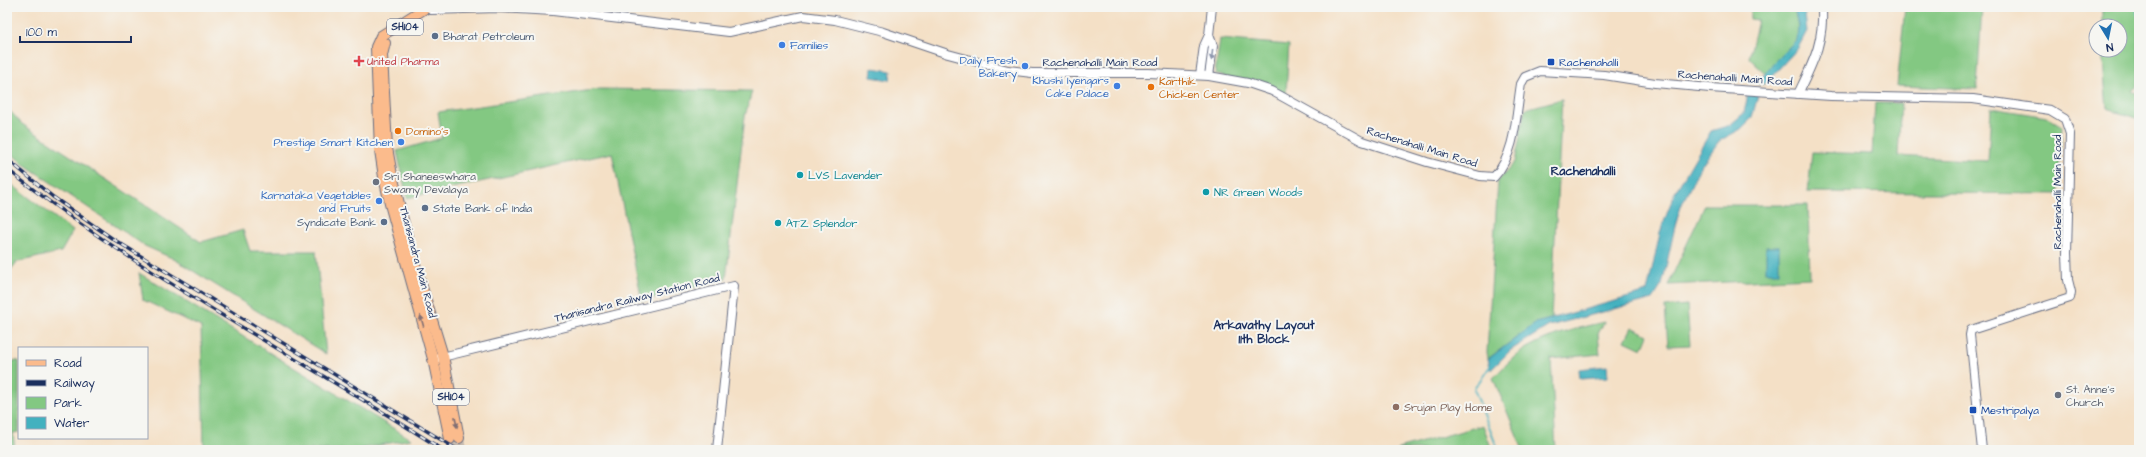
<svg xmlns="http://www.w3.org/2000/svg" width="2146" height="457" viewBox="0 0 2146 457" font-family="'Architects Daughter',sans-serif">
	<rect width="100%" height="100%" fill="#f6f6f2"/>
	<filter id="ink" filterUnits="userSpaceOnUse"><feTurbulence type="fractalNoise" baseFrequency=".025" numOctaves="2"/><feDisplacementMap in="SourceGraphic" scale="8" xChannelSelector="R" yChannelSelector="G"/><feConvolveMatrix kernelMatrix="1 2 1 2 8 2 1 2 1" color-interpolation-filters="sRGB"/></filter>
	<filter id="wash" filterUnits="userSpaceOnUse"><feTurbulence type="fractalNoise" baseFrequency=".012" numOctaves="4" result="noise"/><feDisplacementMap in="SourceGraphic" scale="16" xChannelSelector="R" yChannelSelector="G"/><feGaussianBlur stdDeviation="0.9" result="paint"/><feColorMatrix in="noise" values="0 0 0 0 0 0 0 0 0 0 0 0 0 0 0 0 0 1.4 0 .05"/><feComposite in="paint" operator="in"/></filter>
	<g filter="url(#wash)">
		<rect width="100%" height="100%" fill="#f4e0c6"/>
		<!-- green -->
		<g fill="#83c882" stroke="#4f7c70">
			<path d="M1750,7H1794L1798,26L1797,39L1765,73L1749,58L1758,20L1750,19Z"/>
			<path d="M1905,7H1982L1977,89L1897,86Z"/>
			<path d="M2102,7H2139V84L2132,92L2139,93V119L2107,109L2102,50H2120V26H2102Z"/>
			<path d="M1220,39L1289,45L1286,93L1215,74Z"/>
			<path d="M600,89L752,91L745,116L726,279L642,301L612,153L407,198L397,151L442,138L438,112Z"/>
			<path d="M1562,99L1551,319L1536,323L1488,359L1487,352L1498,181L1515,162L1525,109Z"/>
			<path d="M1875,103H1901L1898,156L1988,161L1991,108L2047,117L2062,126L2058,194L1808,192L1812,152L1872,154Z"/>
			<path d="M7,108L22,124L201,242L243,230L250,251H316L326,354L174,259L145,246L22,163L7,149Z"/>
			<path d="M7,181L73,231L61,252L17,262L9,272L7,278Z"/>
			<path d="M1705,205H1808L1810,278L1668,285Z"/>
			<path d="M139,273L411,439L355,450H204L201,327L143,300Z"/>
			<path d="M1687,305L1690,345L1668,346L1665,307Z"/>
			<path d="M1604,322L1598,334L1600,354L1551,359L1556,450H1523L1493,378C1501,370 1509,361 1518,354C1540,337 1577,328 1604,322Z"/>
			<path d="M1632,327L1648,335L1642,349L1625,341Z"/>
			<path d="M7,329L11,361H19V432L13,433L15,450H7Z"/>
			<path d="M1483,425L1492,450H1398V449Z"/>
		</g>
		<!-- water -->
		<g fill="#43b1bf" stroke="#2f708e">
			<path d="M1794,7H1804L1807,31L1798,48L1765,84H1757L1773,63L1797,39L1798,26Z"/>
			<path d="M872,68L891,71L890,80L871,77Z"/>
			<path d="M1748,94L1758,95L1752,118L1741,129L1719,141L1699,169L1682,204L1676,222L1662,285L1653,299L1549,326L1511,350L1491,370L1488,359L1536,323L1647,292L1660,233L1674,194L1711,131L1730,125L1744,113Z"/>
			<rect x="1766" y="247" width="13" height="25"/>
			<path d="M1607,366L1608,377L1580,379L1579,369Z"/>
		</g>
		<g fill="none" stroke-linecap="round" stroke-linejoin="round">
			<!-- stream -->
			<g stroke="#43b1bf" stroke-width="2">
				<path d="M2137,7L2139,16"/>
				<path d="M1491,365L1474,389L1498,450"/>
			</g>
		</g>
	</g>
	<g filter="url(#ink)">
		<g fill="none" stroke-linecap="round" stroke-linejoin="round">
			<!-- major-tunnel -->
			<g stroke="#c9bdb1" stroke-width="10" stroke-dasharray="10 5" stroke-linecap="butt">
				<path d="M459,438L461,450"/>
				<path d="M450,439L452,450"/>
			</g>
			<defs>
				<g id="minor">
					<path d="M427,8L431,10L497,8L553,11L729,32L803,16L835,20L883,32L948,54L1008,70L1032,73H1149L1209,76L1248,83L1272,91L1362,141L1427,162L1480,176L1494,177C1516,154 1516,114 1521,84L1525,77L1540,71L1604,75L1655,83L1710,88L1831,96L1973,99L2050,110L2065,119L2070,134L2067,253L2068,280L2071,292L2070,298L1971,330L1970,335L1982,450"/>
					<path d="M1209,35L1213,46L1209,76"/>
					<path d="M1200,75L1204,46L1209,35L1212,7"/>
					<path d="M1798,94C1813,62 1824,43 1822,7"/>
					<path d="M438,358L734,286L717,450"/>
				</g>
				<g id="major">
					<path d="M427,7L381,36L376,47L380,150L384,177L390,204L433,359L450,439"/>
					<path d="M385,43L382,55L387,148L392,175L409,245L443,356L459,438"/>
				</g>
			</defs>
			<!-- minor casing -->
			<use href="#minor" stroke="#676d82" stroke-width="10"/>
			<!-- major casing -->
			<use href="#major" stroke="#676d82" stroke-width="12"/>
			<!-- minor -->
			<use href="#minor" stroke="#fff" stroke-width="8"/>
			<!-- major -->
			<use href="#major" stroke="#fbbb8c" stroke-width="10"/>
			<defs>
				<g id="rail">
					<path d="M7,159L53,197L113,239L458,450"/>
					<path d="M7,169C141,276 299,357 443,450"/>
				</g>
			</defs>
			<!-- rail casing -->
			<use href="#rail" stroke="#1b2f5e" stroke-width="3.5"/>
			<!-- rail -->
			<use href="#rail" stroke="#f6f6f2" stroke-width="2" stroke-dasharray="6" stroke-linecap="butt"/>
		</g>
		<!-- one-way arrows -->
		<defs><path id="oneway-solid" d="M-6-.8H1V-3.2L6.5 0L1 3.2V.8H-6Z"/></defs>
		<use fill="#8d97ae" href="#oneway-solid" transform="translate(1212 55) rotate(97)"/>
		<g fill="#806e73">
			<use href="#oneway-solid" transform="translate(422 321) rotate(-106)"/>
			<use href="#oneway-solid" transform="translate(456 422) rotate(79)"/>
		</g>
	</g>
	<!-- markers -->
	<g fill="#5c6f8a" stroke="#f6f6f2" stroke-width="1.5">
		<circle cx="435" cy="36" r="4"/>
		<circle cx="425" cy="208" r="4"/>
		<circle cx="384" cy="222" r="4"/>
	</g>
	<g fill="#3f7fe0" stroke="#f6f6f2" stroke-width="1.5">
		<circle cx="782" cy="45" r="4"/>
		<circle cx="1025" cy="66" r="4"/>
		<circle cx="1117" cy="86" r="4"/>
		<circle cx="401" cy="142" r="4"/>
		<circle cx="379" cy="201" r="4"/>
	</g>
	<path fill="#e0444e" stroke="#f6f6f2" stroke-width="1.5" d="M357 55h4v4h4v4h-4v4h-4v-4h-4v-4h4z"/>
	<g fill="#1a4fb4" stroke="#f6f6f2" stroke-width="1.5">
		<rect x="1547" y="58" width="8" height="8" rx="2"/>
		<rect x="1969" y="406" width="8" height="8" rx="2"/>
	</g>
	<g fill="#e8710a" stroke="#f6f6f2" stroke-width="1.5">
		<circle cx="1151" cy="87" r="4"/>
		<circle cx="398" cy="131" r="4"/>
	</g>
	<g fill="#0f9aa8" stroke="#f6f6f2" stroke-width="1.5">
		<circle cx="800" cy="175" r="4"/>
		<circle cx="1206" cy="192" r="4"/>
		<circle cx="778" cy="223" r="4"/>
	</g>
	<g fill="#6b7280" stroke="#f6f6f2" stroke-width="1.5">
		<circle cx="376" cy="182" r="4"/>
		<circle cx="2058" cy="395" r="4"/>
	</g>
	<circle fill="#8d6e63" stroke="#f6f6f2" stroke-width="1.5" cx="1396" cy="407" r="4"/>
	<g text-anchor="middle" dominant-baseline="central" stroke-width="4" stroke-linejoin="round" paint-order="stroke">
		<!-- shield labels -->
		<g fill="#f6f6f2" stroke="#5d6b8a" stroke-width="1">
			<rect x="387" y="19" width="36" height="16" rx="3"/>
			<rect x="433" y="389" width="36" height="16" rx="3"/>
		</g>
		<g font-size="10" font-weight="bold" fill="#1b2f5e">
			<text x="405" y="27">SH104</text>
			<text x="451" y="397">SH104</text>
		</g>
		<!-- service labels -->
		<g font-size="11" fill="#4e5e75" stroke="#f6f6f2" text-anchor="start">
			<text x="443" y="36">Bharat Petroleum</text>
			<text x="433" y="208">State Bank of India</text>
			<text x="376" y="222" text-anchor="end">Syndicate Bank</text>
		</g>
		<!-- shop labels -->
		<g font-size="11" fill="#366cbe" stroke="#f6f6f2" text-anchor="end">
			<text x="790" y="45" text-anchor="start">Families</text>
			<text x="1017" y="60">Daily Fresh<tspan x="1017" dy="13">Bakery</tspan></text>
			<text x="1109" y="80">Khushi Iyengars<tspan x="1109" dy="13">Cake Palace</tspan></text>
			<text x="393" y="142">Prestige Smart Kitchen</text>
			<text x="371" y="195">Karnataka Vegetables<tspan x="371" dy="13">and Fruits</tspan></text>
		</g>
		<!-- health labels -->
		<g font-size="11" fill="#be3a42" stroke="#f6f6f2" text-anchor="start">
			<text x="367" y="61">United Pharma</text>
		</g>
		<!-- street labels -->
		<g font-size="11" fill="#1b2f5e" stroke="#f6f6f2">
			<text x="1100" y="62">Rachenahalli Main Road</text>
			<text transform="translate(1735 78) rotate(4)">Rachenahalli Main Road</text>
			<text transform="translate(1422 147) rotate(17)">Rachenahalli Main Road</text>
			<text transform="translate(2057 192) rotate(-90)">Rachenahalli Main Road</text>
			<text transform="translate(418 262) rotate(75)">Thanisandra Main Road</text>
			<text transform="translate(637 298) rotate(-14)">Thanisandra Railway Station Road</text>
		</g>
		<!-- transit labels -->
		<g font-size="11" fill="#164399" stroke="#f6f6f2" text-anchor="start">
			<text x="1559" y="62">Rachenahalli</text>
			<text x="1981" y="410">Mestripalya</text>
		</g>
		<!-- food labels -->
		<g font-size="11" fill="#c56008" stroke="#f6f6f2" text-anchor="start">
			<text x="1159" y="81">Karthik<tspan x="1159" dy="13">Chicken Center</tspan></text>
			<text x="406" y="131">Domino's</text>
		</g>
		<!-- culture labels -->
		<g font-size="11" fill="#0d838f" stroke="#f6f6f2" text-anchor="start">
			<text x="808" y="175">LVS Lavender</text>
			<text x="1214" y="192">NR Green Woods</text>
			<text x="786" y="223">ATZ Splendor</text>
		</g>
		<!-- worship labels -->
		<g font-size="11" fill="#5b616d" stroke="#f6f6f2" text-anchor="start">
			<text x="384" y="176">Sri Shaneeswhara<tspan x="384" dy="13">Swamy Devalaya</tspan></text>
			<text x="2066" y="389">St. Anne's<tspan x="2066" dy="13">Church</tspan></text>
		</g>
		<!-- education labels -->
		<g font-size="11" fill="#785e54" stroke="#f6f6f2" text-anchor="start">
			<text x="1404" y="407">Srujan Play Home</text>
		</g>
		<!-- neighbourhood labels -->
		<g font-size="12" font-weight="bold" fill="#1b2f5e" stroke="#f6f6f2">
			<text x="1583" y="171">Rachenahalli</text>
			<text x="1264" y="325">Arkavathy Layout<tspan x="1264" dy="14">11th Block</tspan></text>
		</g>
	</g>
	<!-- margin -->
	<rect width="2146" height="457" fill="none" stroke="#f6f6f2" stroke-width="24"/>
	<!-- legend -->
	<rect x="18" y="347" width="130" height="92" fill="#f6f6f2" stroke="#9ea6b7"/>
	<rect x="26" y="360" width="20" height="6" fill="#fbbb8c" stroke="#9ea6b7"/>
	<text x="54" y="367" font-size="12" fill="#1b2f5e">Road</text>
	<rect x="26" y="380" width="20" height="6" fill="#1b2f5e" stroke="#9ea6b7"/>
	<text x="54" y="387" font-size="12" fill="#1b2f5e">Railway</text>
	<rect x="26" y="397" width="20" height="12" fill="#83c882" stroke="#9ea6b7"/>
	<text x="54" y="407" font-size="12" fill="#1b2f5e">Park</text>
	<rect x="26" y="417" width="20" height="12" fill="#43b1bf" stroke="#9ea6b7"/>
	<text x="54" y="427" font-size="12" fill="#1b2f5e">Water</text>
	<!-- north arrow -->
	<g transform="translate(2108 38) rotate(170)"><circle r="19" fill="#f6f6f2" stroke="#9ea6b7"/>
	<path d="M0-3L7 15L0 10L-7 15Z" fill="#1f6fb2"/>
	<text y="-6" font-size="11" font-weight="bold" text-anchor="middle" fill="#1b2f5e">N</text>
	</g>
	<!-- scale -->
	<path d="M20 36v6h111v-6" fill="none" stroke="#1b2f5e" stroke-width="2"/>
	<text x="26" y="36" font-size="12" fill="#1b2f5e" stroke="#f6f6f2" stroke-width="3" paint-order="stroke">100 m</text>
</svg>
